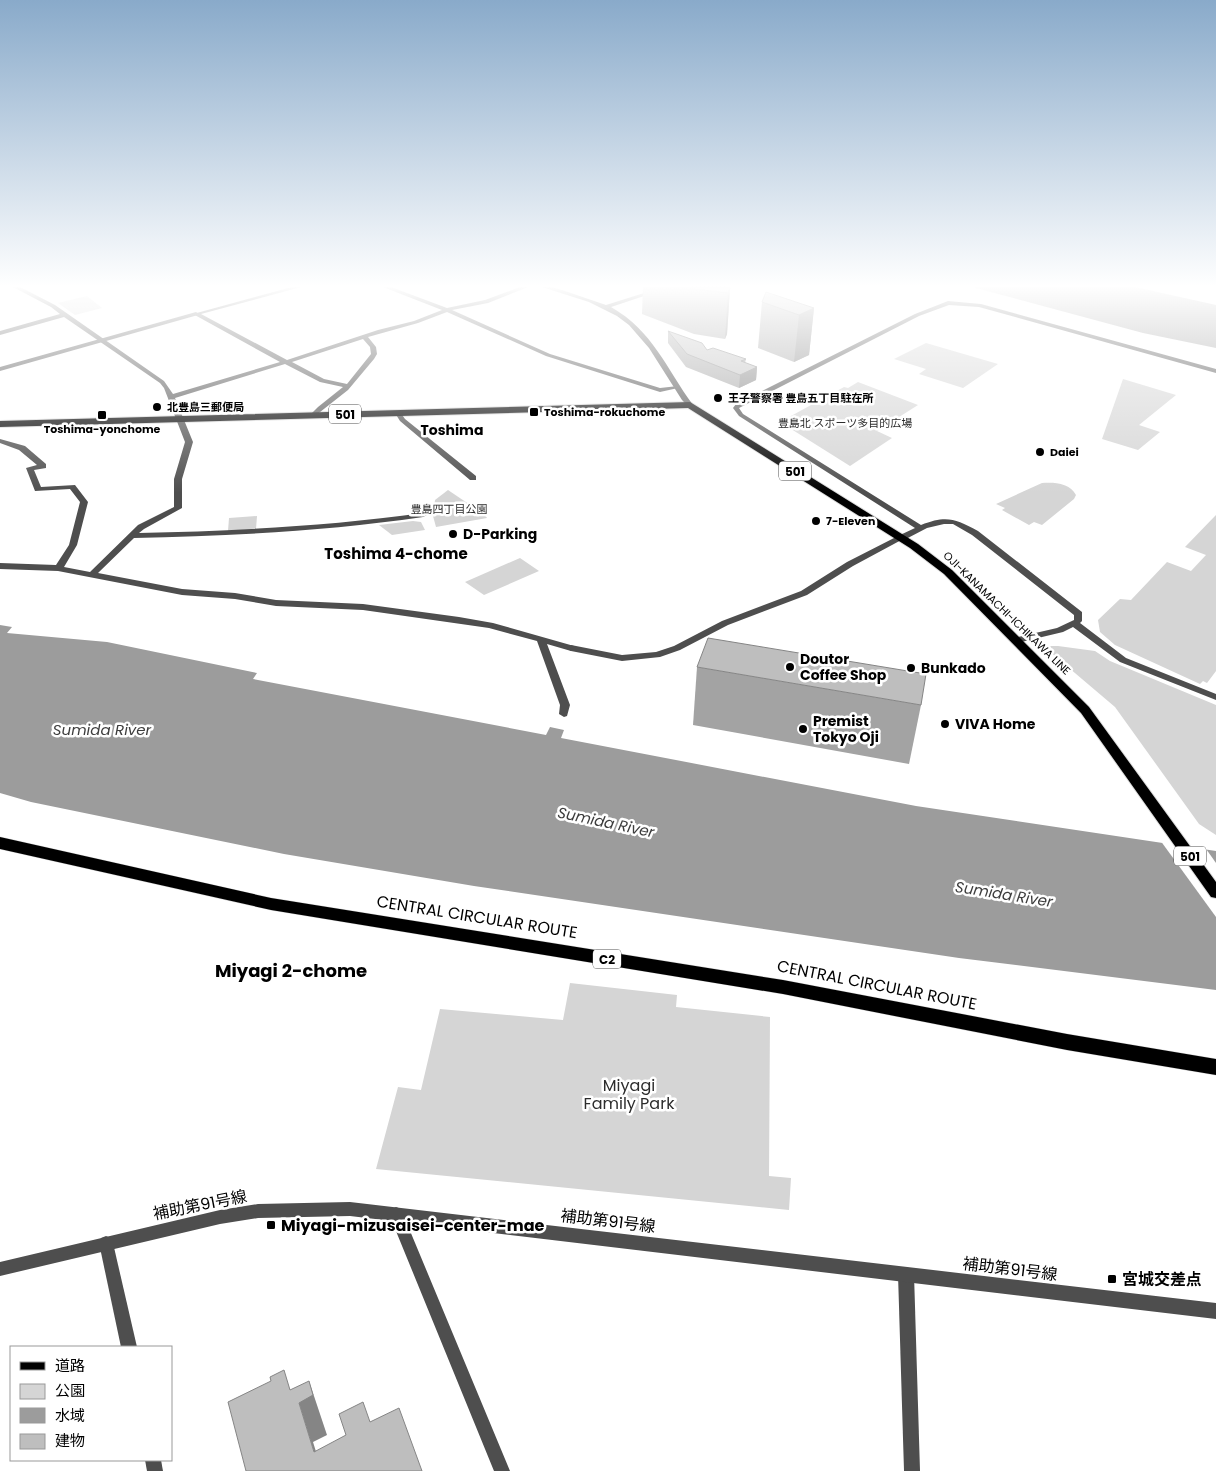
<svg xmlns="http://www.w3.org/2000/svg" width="1216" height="1471" viewBox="0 0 1216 1471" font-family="Poppins,'Noto Sans JP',sans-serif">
	<rect width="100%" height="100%" fill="#fff"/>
	<!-- green -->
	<g fill="#d5d5d5">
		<path d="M87,296L102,308L75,315L58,303Z"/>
		<path d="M926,343L998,364L963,388L919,374L926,369L894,359Z"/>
		<path d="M1123,379L1176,395L1139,425L1160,432L1138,450L1102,439Z"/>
		<path d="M858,382L918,405L877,431L892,438L850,466L780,422L844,387L848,388Z"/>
		<path d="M1042,483C1054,482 1070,483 1076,495L1074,499L1042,525L1034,522L1029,525L1002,510L1005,508L996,504Z"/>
		<path d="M448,490L485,515L487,518L436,527L433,516L435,500Z"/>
		<path d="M1216,515V671L1207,683L1203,681L1200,684L1115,645L1100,632L1098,620L1120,599L1131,600L1167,562L1191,571L1206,555L1185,547Z"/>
		<path d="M257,516L256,529L228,531L229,518Z"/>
		<path d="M413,521L421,522L425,530L392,535L379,525Z"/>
		<path d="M520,558L539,571L484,595L465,582Z"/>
		<path d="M1058,646L1095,651L1110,661L1216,705V835L1199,824L1115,707L1049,651L1048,646Z"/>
		<path d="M570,983L677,995L676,1007L770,1017L769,1176L791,1178L789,1210L376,1169L398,1087L421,1090L440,1009L563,1020Z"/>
	</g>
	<!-- water -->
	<g fill="#9c9c9c">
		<path d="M972,287H1135L1216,305V348L1143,333Z"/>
		<path d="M0,625L12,627L7,633L107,642L257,673L253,679L546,735L550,727L564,730L561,738L916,806L1216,851V990L959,958L474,886L284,854L31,802L0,793Z"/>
	</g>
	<!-- pier -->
	<path fill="#fff" d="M1160,840L1204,846L1216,863V917Z"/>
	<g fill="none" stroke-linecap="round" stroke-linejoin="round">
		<defs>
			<path id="primary" d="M690,402L918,544L952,570L1089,707L1216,882V898L1211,897L1081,713L944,574L910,548L688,408L0,427V421Z"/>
			<path id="motorway" d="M0,837L271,898L783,980L1067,1034L1216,1059V1075L1067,1050L783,994L271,910L0,849Z"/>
		</defs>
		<!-- primary casing -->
		<use href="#primary" stroke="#dbdbdb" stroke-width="2"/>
		<!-- motorway casing -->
		<use href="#motorway" stroke="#dbdbdb" stroke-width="1"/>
		<!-- minor -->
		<g fill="#4e4e4e" fill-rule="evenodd">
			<path d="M13,287H20L55,305L164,381L173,394L280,362L193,314L292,287H301L201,314L287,360L378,330L414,321L442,310L383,287H391L447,308L485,300L520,287H528L488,303L452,310L550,354L660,388L678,386V388L660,392L546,356L447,312L418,323L368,337L376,347L377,354L374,359L348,390L315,416L310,415L318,407L343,387L320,382L285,364L175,398L193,442L182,479V508L144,529L139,533C234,531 329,526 423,513L427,515L423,517C327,531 231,536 134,538L98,573L182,589L235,593L276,600L363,604L459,617L493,623L574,646L576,648L571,651L547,644L570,705L567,716L564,717L559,714L560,705L537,641L489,628L363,610L276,606L235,599L182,595L58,571L0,569V563L56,565L69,545L80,502L70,489L35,491L26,468L37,465L19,450L0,443V439L25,446L46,464V468L34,470L41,487L75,485L88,502L77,545L64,567L90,572L138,525L174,507V479L185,442L164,388L160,383L64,317L0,335V331L60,314L51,307ZM363,339L370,347L371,354L347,384L324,379L292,362Z"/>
			<path d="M948,301L981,304L1216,369V373L979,307L949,305L919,316L739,408L743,414L921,525C947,515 955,519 978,531L1082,612V621L1080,623L1126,658L1216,694V700L1120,662L1073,627L1063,632L1017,643L1014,642L1012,640L1014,638L1057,628L1074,620V615L972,535L953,524H944L927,528L904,540H898V536L915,528L739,416L733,408L736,404L915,314Z"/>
			<path d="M396,412H400L405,419L476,476V480H470L400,421L395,413Z"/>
			<path d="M396,1207L401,1209L403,1214L510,1471H494L389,1214L391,1209Z"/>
			<path d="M106,1236L111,1238L113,1243L137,1347H121L99,1243L101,1238Z"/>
			<path d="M906,1267L911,1269L914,1274L920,1471H904L898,1274L901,1269Z"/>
			<path d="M145,1460H161L163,1471H147Z"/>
		</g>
		<!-- tertiary -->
		<g fill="#4e4e4e" fill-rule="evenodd">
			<path d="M542,287H551L562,290L606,305L663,287H671L611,307C653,331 666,368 693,405L692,406H688L682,400L649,348L629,325L617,316L589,302Z"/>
			<path d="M196,312L199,314L198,315L0,371V367Z"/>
			<path d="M898,536H904L905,538L853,566L807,595L728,625L680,650L660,657L622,661L571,651L566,648L571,645L622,655L656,652L674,646L722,621L801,591L847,562Z"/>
			<path d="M350,1202L1216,1303V1319L350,1216L258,1218L220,1224L0,1276V1262L220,1210L258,1204Z"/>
		</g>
		<!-- primary -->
		<use href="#primary" fill="#000" fill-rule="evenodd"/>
		<!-- motorway -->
		<use href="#motorway" fill="#000" fill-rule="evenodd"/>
	</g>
	<!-- wall -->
	<g fill="#a3a3a3">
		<path d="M643,287H726L730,288L727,334L725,339L694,334L642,314Z"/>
		<path d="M762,302L814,308L809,355L794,362L758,348Z"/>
		<path d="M668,331L707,350L746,359L745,363L757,367L756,380L739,388L686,367L668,343Z"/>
		<path d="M697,667L921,705L909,764L693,725Z"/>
	</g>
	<!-- shaded-wall -->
	<g fill="#858585">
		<path d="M730,288L727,334L725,339L728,293Z"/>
		<path d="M814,308L809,355L794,362L799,315Z"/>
		<path d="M757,367L756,380L739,388L740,375Z"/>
		<path d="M309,1381L327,1435L313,1442L322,1471L314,1452L299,1403Z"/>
	</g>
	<!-- building -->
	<g fill="#bebebe" stroke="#858585">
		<path d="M691,287H726L730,288L728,293L696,289Z"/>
		<path d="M766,292L814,308L799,315L762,302Z"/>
		<path d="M668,331L702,343L707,350L713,348L746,359L741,361L757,367L740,375L687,354Z"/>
		<path d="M708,638L926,674L921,705L697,667Z"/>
		<path d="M284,1370L290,1390L309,1381L313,1395L299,1403L314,1452L346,1435L339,1414L363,1402L370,1422L399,1408L422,1471H246L228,1402L271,1381L270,1377Z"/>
	</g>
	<!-- sky -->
	<linearGradient id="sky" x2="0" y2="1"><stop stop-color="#89aaca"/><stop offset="0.58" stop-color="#fff"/><stop offset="1" stop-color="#fff" stop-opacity="0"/></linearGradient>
	<rect width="1216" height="493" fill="url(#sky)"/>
	<!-- markers -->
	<g fill="#000" stroke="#fff" stroke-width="2">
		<circle cx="718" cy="398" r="5"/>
		<circle cx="157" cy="407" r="5"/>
		<rect x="529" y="407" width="10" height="10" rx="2.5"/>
		<rect x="97" y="410" width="10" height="10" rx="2.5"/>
		<circle cx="1040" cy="452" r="5"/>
		<circle cx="816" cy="521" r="5"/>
		<circle cx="453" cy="534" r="5"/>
		<circle cx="790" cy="667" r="5"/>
		<circle cx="911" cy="668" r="5"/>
		<circle cx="945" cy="724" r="5"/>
		<circle cx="803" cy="729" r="5"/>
		<rect x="266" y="1220" width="10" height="10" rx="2.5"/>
		<rect x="1107" y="1274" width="10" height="10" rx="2.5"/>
	</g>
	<g text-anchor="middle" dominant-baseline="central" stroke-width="5" stroke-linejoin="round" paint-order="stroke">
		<!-- far-poi labels -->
		<g font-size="11" font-weight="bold" fill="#000" stroke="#fff" text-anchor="start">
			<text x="728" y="398">王子警察署 豊島五丁目駐在所</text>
			<text x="167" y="407">北豊島三郵便局</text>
			<text x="544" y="412">Toshima-rokuchome</text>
			<text x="102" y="429" text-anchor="middle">Toshima-yonchome</text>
			<text x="1050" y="452">Daiei</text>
			<text x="826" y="521">7-Eleven</text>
		</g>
		<!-- far-park labels -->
		<g font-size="11" fill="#2c2c2c" stroke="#fff">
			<text x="845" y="423">豊島北 スポーツ多目的広場</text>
			<text x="449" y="509">豊島四丁目公園</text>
		</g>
		<!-- far-street labels -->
		<g font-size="11" fill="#000" stroke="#fff">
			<text transform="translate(1007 613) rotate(44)">OJI-KANAMACHI-ICHIKAWA LINE</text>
		</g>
		<!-- shield labels -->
		<g fill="#fff" stroke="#4c4c4c" stroke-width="1">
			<rect x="329" y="404.5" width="32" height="19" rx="4"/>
			<rect x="779" y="461.5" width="32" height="19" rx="4"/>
			<rect x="1174" y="846.5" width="32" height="19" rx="4"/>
			<rect x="593" y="949.5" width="28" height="19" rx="4"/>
		</g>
		<g font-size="12" font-weight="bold" fill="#000">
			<text x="345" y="414">501</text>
			<text x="795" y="471">501</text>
			<text x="1190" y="856">501</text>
			<text x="607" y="959">C2</text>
		</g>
		<!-- far-quarter labels -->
		<g font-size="14" font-weight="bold" fill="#000" stroke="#fff">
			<text x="452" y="430">Toshima</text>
		</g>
		<!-- poi labels -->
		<g font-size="14" font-weight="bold" fill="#000" stroke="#fff" text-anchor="start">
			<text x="463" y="534">D-Parking</text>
			<text x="800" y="659">Doutor<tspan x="800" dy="16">Coffee Shop</tspan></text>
			<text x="921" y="668">Bunkado</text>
			<text x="813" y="721">Premist<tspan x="813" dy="16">Tokyo Oji</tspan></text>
			<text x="955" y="724">VIVA Home</text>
		</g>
		<!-- neighbourhood labels -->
		<g font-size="15" font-weight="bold" fill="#000" stroke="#fff">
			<text x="396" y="553">Toshima 4-chome</text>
		</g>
		<!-- water labels -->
		<g font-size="15" font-style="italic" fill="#3d3d3d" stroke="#fff">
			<text x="102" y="729">Sumida River</text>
			<text transform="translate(606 822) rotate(12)">Sumida River</text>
			<text transform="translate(1004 894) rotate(9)">Sumida River</text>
		</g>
		<!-- near-street labels -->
		<g font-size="16" fill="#000" stroke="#fff">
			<text transform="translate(477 917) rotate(9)">CENTRAL CIRCULAR ROUTE</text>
			<text transform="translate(877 985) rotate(11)">CENTRAL CIRCULAR ROUTE</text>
			<text transform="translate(200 1205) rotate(-11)">補助第91号線</text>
			<text transform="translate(608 1221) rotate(7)">補助第91号線</text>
			<text transform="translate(1010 1269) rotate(7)">補助第91号線</text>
		</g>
		<!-- near-park labels -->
		<g font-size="16" fill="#2c2c2c" stroke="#fff">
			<text x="629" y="1085">Miyagi<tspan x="629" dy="18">Family Park</tspan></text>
		</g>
		<!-- near-poi labels -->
		<g font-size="16" font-weight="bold" fill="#000" stroke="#fff" text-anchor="start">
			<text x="281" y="1225">Miyagi-mizusaisei-center-mae</text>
			<text x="1122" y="1279">宮城交差点</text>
		</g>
		<!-- near-neighbourhood labels -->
		<g font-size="18" font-weight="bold" fill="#000" stroke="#fff">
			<text x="291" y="970">Miyagi 2-chome</text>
		</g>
	</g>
	<!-- legend -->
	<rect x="10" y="1346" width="162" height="115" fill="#ffffff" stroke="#999999"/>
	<rect x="20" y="1362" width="25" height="8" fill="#000000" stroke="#999999"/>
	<text x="55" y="1371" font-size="15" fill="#000000">道路</text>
	<rect x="20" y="1384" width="25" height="15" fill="#d5d5d5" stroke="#999999"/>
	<text x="55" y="1396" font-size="15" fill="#000000">公園</text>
	<rect x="20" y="1408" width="25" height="15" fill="#9c9c9c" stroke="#999999"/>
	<text x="55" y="1421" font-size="15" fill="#000000">水域</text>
	<rect x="20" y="1434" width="25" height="15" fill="#bebebe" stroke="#999999"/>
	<text x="55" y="1446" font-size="15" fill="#000000">建物</text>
</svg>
